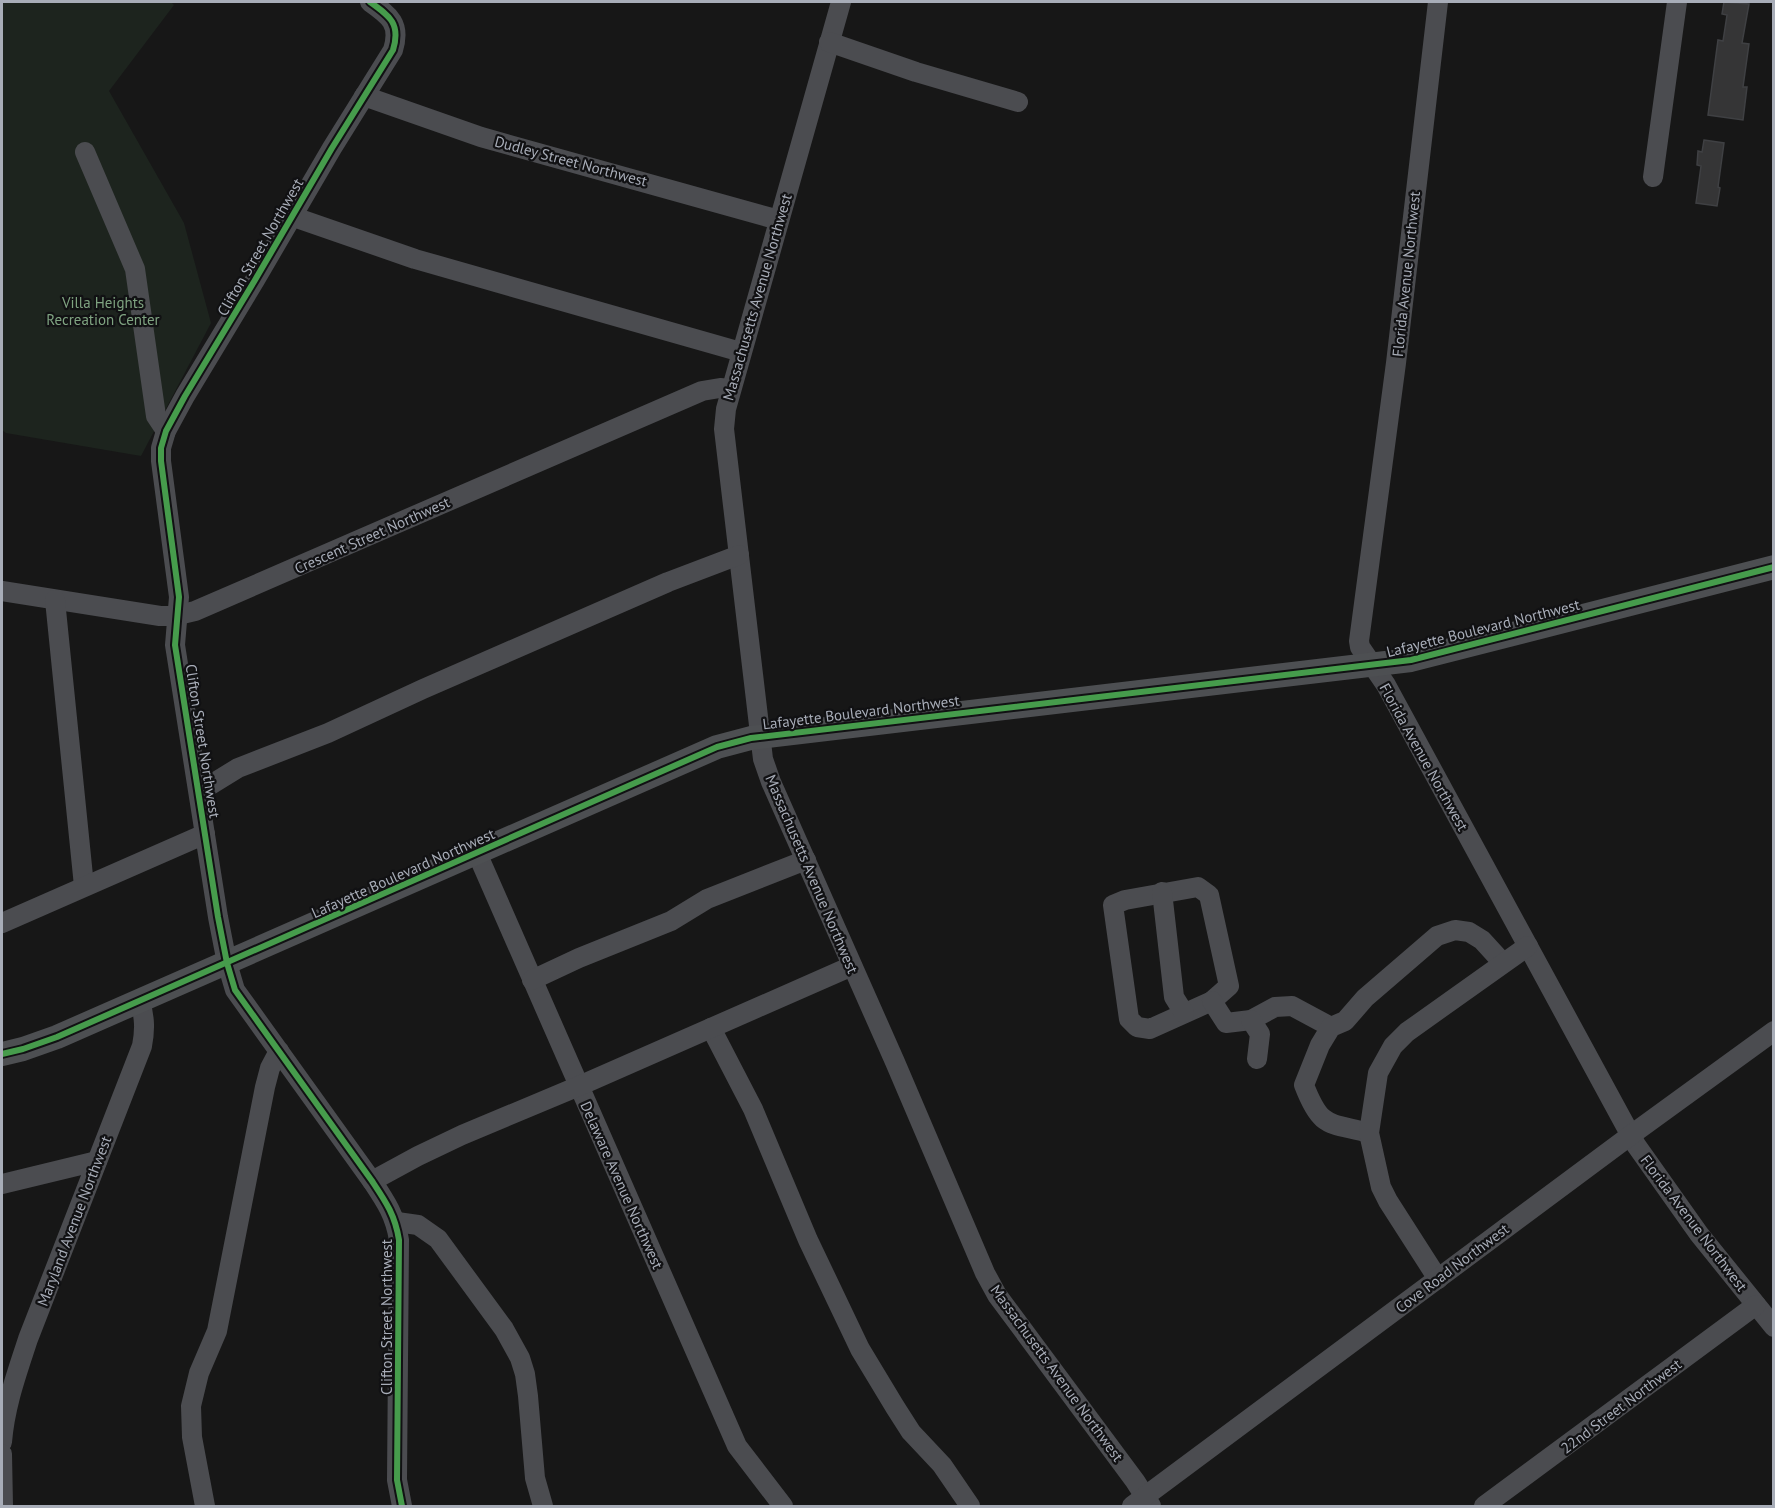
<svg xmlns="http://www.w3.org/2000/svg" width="1775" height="1508" viewBox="0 0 1775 1508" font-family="'PT Sans',sans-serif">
	<rect width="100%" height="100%" fill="#171717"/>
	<!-- green -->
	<path fill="#1d241e" d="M2,2H171L174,5L109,91L184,223L211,323L141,456L6,433L2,430Z"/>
	<!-- building -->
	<g fill="#353536" stroke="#3f4043" stroke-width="1.5">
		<path d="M1724,2L1749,4L1742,43L1749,44L1743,87H1747L1743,120L1708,115L1718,40L1723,41L1727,15L1722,14Z"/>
		<path d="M1704,140L1724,143L1718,187L1720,188L1717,206L1696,203L1701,166L1697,165L1698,151L1702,152Z"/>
	</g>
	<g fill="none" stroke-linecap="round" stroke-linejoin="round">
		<!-- minor -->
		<g stroke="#4b4c50" stroke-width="20">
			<path d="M370,2C390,16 401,24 393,50L332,148L255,280L185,396L166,431L161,448V461L179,597L175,645L218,917L227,963L235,990L372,1181C386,1202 395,1215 399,1240L397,1480L402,1506"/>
			<path d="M841,2L726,409L724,429L763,759L771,782L895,1062L985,1273L997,1295L1135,1481L1151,1506"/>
			<path d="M1438,2L1396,363L1359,641L1360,647L1386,685L1636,1145L1699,1234L1774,1327"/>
			<path d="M829,42L916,72L1018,102"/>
			<path d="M364,96L481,137L779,220"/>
			<path d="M85,152L135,269L156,416L166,431"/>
			<path d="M1653,177L1677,2"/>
			<path d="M291,216L415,259L741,352"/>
			<path d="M2,591L160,616H174L195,611L702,391L720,388L731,389"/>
			<path d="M55,600L84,886"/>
			<path d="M199,792L238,768L328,733L423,689L668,582L739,555"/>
			<path d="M477,853L737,1446L783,1506"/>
			<path d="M1198,887L1209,895L1229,986L1212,1001L1150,1029L1137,1027L1129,1019L1113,905L1125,900Z"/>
			<path d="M1162,892L1174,997L1184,1013"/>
			<path d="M2,923L205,834"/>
			<path d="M532,980L579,958L671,921L707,899L806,860"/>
			<path d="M1212,1001L1226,1023L1251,1020L1275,1007L1292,1006L1331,1027"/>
			<path d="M1251,1020L1260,1034L1257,1059"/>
			<path d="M711,1028L753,1109L808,1240L860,1349L895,1407L911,1432L942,1465L970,1506"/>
			<path d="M1369,1133C1328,1122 1321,1129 1304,1085L1320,1045L1331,1027L1345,1021L1365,998L1437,936L1455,930L1469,932L1482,940L1503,963"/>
			<path d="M372,1181L418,1156L462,1135L579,1086L852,966"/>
			<path d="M2,1184L97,1161"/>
			<path d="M397,1222L418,1225L438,1239L504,1329L520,1358L525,1374L528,1396L535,1478L543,1506"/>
			<path d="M1438,1279L1388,1201L1381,1187L1369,1133L1378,1073L1393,1046L1407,1032L1528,946"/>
			<path d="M2,1442C5,1405 17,1373 28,1339L142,1046C145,1030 145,1018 140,1002"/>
			<path d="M2,1454L3,1506"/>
			<path d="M205,1506L192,1437L191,1406L199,1373L217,1331L265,1087L270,1068L279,1051"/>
			<path d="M1132,1506L1631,1135L1774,1031"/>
			<path d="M1484,1506L1756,1305"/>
		</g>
		<!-- major -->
		<path stroke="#4d4f52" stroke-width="24" d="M2,1054L23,1049L57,1037L717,747L751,738L1411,660L1774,567"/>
		<defs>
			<g id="cycleway">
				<path d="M370,2C390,16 401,24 393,50L332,148L255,280L185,396L166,431L161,448V461L179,597L175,645L218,917L227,963L235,990L372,1181C386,1202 395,1215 399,1240L397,1480L402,1506"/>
				<path d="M2,1054L23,1049L57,1037L717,747L751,738L1411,660L1774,567"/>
			</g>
		</defs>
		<!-- cycleway casing -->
		<use href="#cycleway" stroke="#111113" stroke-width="10"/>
		<!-- cycleway -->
		<use href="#cycleway" stroke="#469c4c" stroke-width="6"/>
	</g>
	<g text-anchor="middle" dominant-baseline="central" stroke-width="4.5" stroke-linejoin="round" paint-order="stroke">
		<!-- street labels -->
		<g font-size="15" fill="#a8adb8" stroke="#111113">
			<text transform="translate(571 161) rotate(15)">Dudley Street Northwest</text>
			<text transform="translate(260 247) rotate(-60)">Clifton Street Northwest</text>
			<text transform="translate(1406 274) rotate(-84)">Florida Avenue Northwest</text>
			<text transform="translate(757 297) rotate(-74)">Massachusetts Avenue Northwest</text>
			<text transform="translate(372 535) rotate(-24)">Crescent Street Northwest</text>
			<text transform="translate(1483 628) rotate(-14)">Lafayette Boulevard Northwest</text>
			<text transform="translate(861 712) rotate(-7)">Lafayette Boulevard Northwest</text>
			<text transform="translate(203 741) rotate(81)">Clifton Street Northwest</text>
			<text transform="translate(1424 757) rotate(61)">Florida Avenue Northwest</text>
			<text transform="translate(403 873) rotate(-24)">Lafayette Boulevard Northwest</text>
			<text transform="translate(812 874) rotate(67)">Massachusetts Avenue Northwest</text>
			<text transform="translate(622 1185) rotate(66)">Delaware Avenue Northwest</text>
			<text transform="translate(74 1221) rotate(-69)">Maryland Avenue Northwest</text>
			<text transform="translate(1694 1223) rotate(53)">Florida Avenue Northwest</text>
			<text transform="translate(1452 1268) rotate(-37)">Cove Road Northwest</text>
			<text transform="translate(386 1317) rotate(-90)">Clifton Street Northwest</text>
			<text transform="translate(1057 1373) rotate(54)">Massachusetts Avenue Northwest</text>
			<text transform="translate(1621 1406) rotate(-37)">22nd Street Northwest</text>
		</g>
		<!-- park labels -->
		<g font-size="15" fill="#7fa381" stroke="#111113">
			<text x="103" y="302">Villa Heights<tspan x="103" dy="17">Recreation Center</tspan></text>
		</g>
	</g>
	<!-- border -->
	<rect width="1775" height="1508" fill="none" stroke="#a8adb8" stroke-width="6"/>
</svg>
